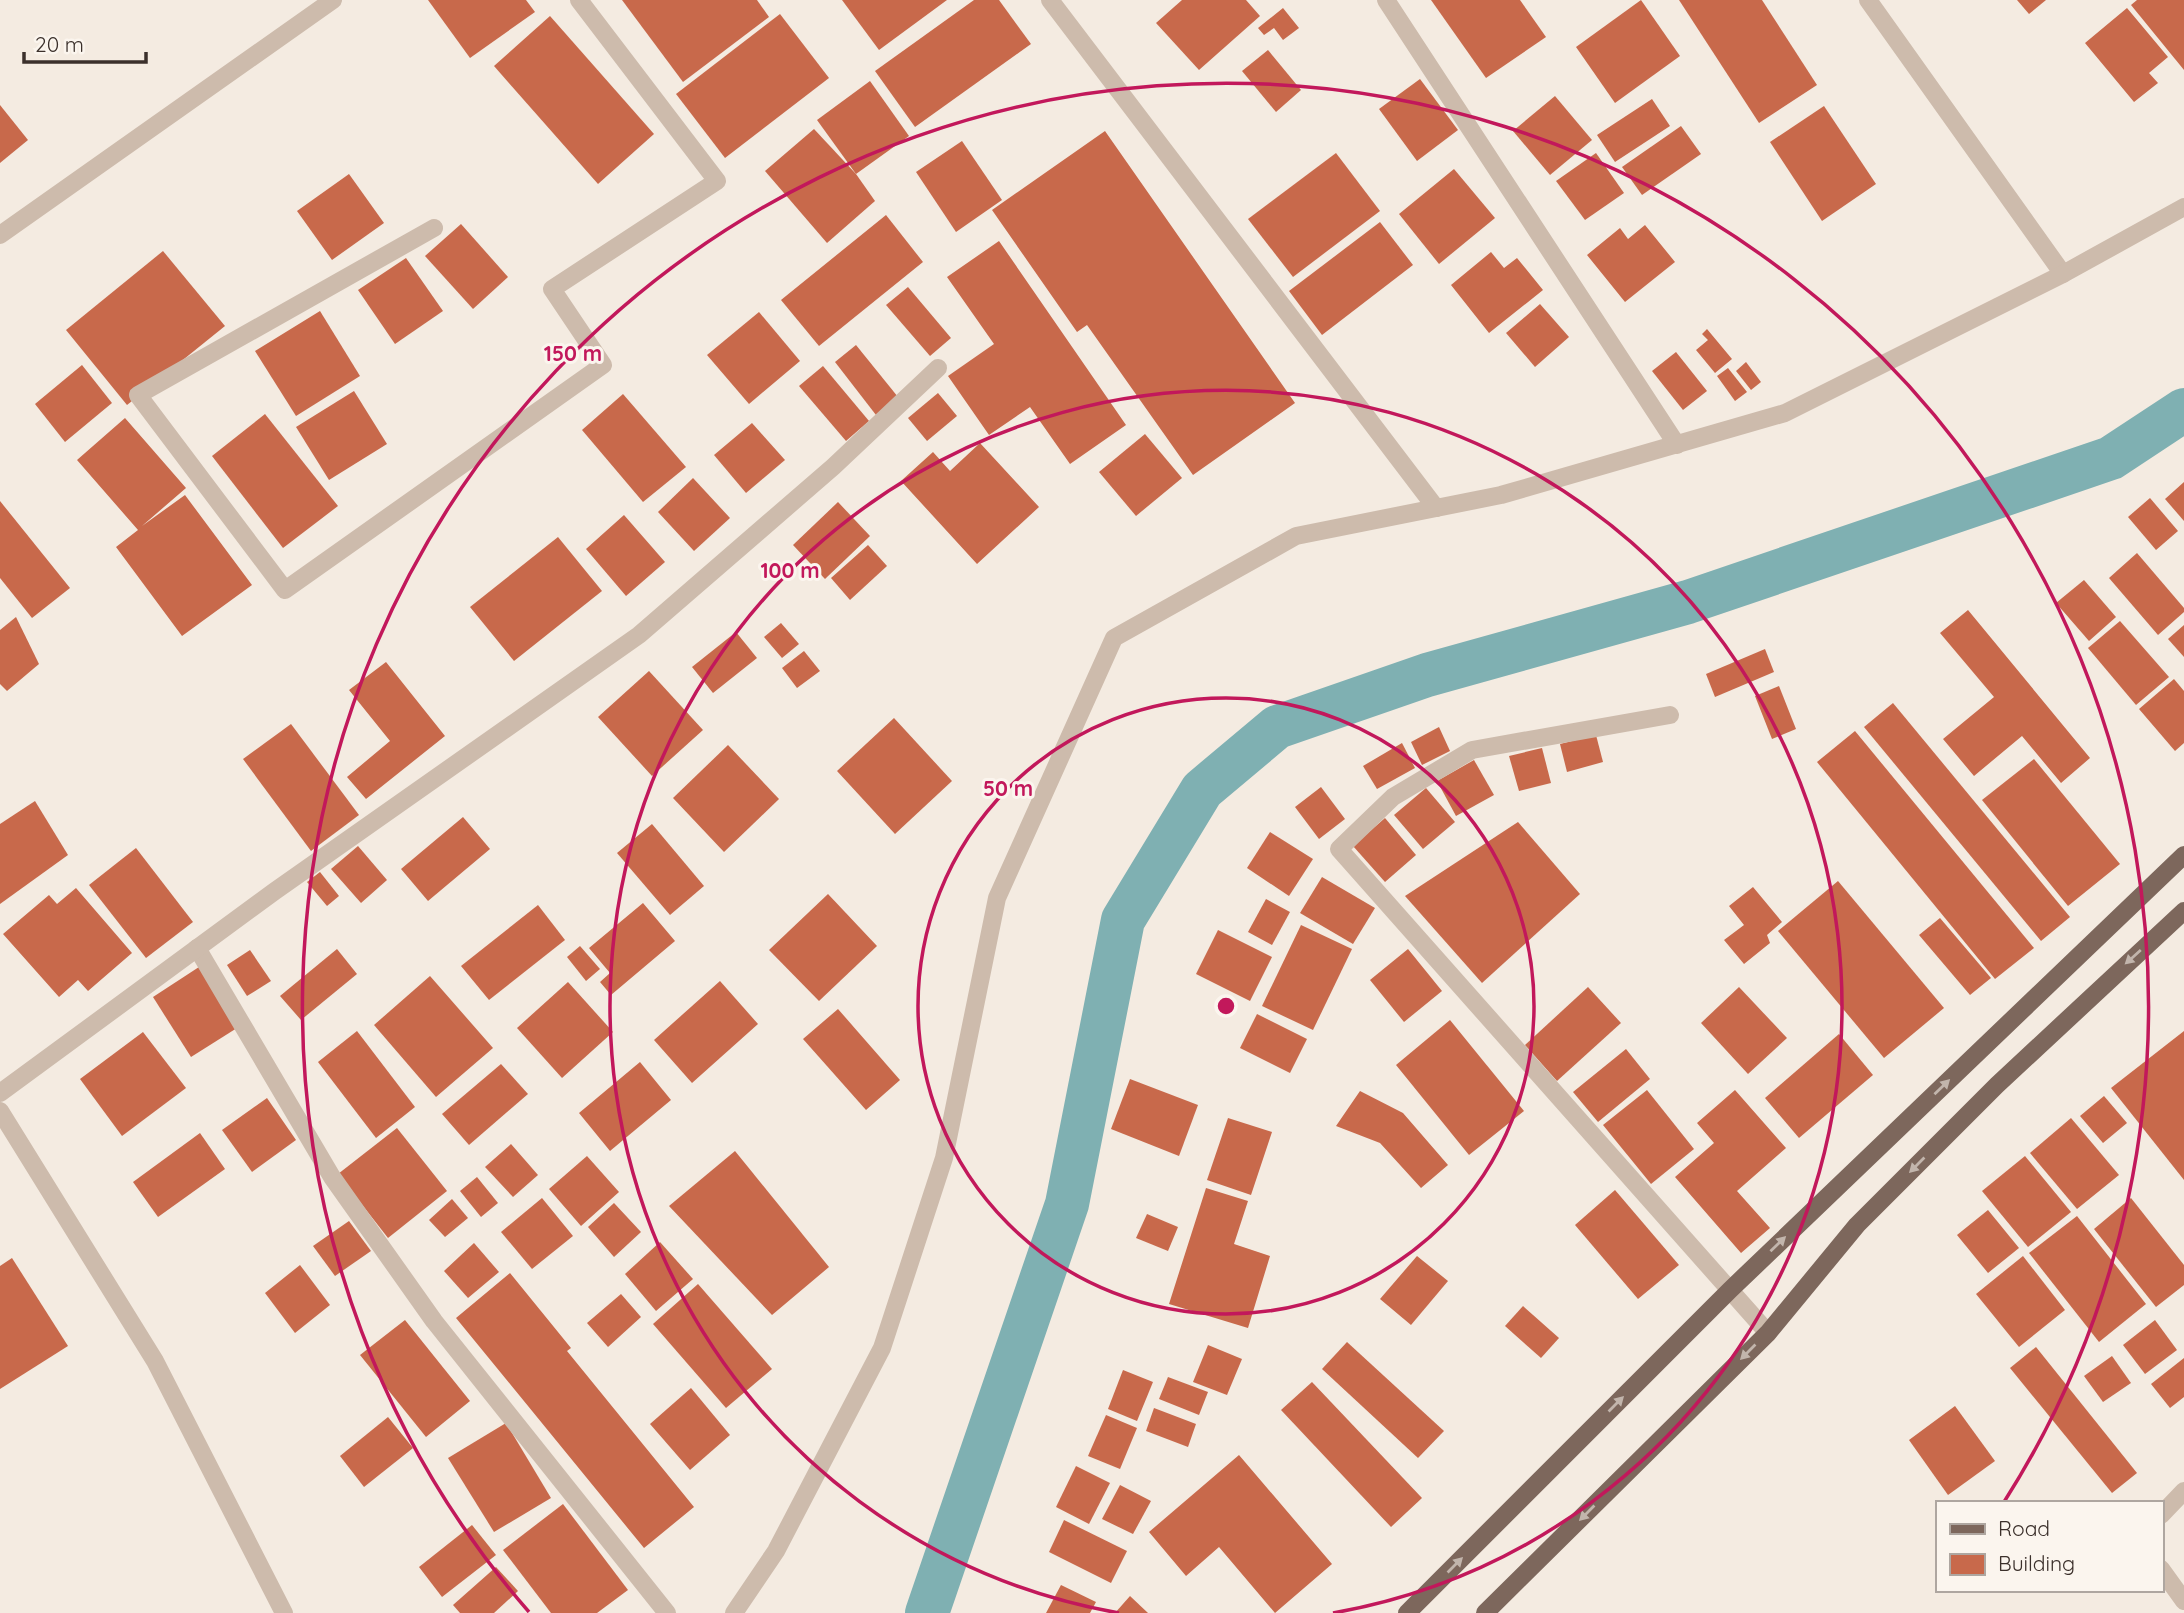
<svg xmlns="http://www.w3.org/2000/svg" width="2184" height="1613" viewBox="0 0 2184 1613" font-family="Quicksand,sans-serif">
	<rect width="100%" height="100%" fill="#f4ebe1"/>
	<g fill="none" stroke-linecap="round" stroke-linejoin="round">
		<!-- canal -->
		<path stroke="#7fb0b2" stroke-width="44" d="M927,1613L1067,1204L1123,920L1202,790L1277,727L1427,675L1688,602L2111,458L2184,410"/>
	</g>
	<!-- building -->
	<g fill="#c8694b">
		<path d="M428,0H526L535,12L470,58Z"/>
		<path d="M622,0H757L769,17L683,82Z"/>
		<path d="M842,0H947L879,50Z"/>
		<path d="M974,0H999L1031,44L915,127L875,71Z"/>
		<path d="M1182,0H1246L1260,16L1199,70L1156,23Z"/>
		<path d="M1431,0H1520L1546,37L1486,78Z"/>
		<path d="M1641,0L1680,56L1615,103L1576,47Z"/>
		<path d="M1679,0H1762L1817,85L1759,123Z"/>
		<path d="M2017,0H2046L2029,14Z"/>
		<path d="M2137,0H2184V70L2131,5Z"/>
		<path d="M1283,8L1299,28L1283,40L1274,28L1264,35L1258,28Z"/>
		<path d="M2127,8L2168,57L2149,73L2158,83L2134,102L2085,43Z"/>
		<path d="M780,14L829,78L725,158L676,94Z"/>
		<path d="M550,16L654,134L598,184L494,66Z"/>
		<path d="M1268,50L1301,90L1276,112L1242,71Z"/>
		<path d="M1420,79L1458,130L1417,161L1379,109Z"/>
		<path d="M870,81L909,136L856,174L817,120Z"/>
		<path d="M1555,96L1592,140L1550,175L1513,131Z"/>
		<path d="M1652,99L1670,126L1615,162L1597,135Z"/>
		<path d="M0,105L28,140L0,163Z"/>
		<path d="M1824,106L1876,184L1822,221L1770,142Z"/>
		<path d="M1681,126L1701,154L1642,195L1622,167Z"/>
		<path d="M814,129L856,174L875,201L827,243L765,171Z"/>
		<path d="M1105,131L1295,403L1193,475L1087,325L1077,332L992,210Z"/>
		<path d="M962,141L1002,200L956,232L916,172Z"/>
		<path d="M1336,153L1380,211L1293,277L1248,219Z"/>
		<path d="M1596,153L1624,193L1585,220L1556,181Z"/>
		<path d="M1454,169L1495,218L1439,264L1399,214Z"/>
		<path d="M349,174L384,223L332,260L297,211Z"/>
		<path d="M886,215L923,262L819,346L781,300Z"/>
		<path d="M1380,222L1413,265L1322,335L1289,291Z"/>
		<path d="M461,224L508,277L473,309L425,256Z"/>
		<path d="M1645,225L1675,262L1625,302L1587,255L1620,228L1628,239Z"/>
		<path d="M999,241L1126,425L1070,464L1030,407L989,435L948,376L994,344L947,277Z"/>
		<path d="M163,251L225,326L127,405L66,330Z"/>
		<path d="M1491,252L1504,268L1517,258L1543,290L1489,333L1451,285Z"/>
		<path d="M406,258L443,311L395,344L358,290Z"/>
		<path d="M908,287L951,338L930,356L886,305Z"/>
		<path d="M1540,304L1569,337L1535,367L1506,333Z"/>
		<path d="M320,311L360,376L296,416L255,351Z"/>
		<path d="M759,312L800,361L749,404L707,355Z"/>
		<path d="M1707,329L1732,359L1715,373L1696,350L1708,340L1702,334Z"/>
		<path d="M856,345L898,397L876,415L835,362Z"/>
		<path d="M1676,352L1707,391L1683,410L1652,371Z"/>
		<path d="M1746,362L1761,382L1751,390L1736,371Z"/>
		<path d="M82,365L112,403L65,442L35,404Z"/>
		<path d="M823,366L869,421L846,441L799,386Z"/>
		<path d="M1728,368L1747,392L1735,401L1717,376Z"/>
		<path d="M354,391L387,444L329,480L296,427Z"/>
		<path d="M938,393L957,416L927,441L908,418Z"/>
		<path d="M623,394L686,467L643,502L582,430Z"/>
		<path d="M265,414L338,506L283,548L212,456Z"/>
		<path d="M125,418L186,488L142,526L185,495L252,585L182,636L116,547L138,530L77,460Z"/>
		<path d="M752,423L785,460L746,493L714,455Z"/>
		<path d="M1145,434L1182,478L1136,516L1099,472Z"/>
		<path d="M980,443L1039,507L977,564L901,481L933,452L950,471Z"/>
		<path d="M693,478L730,518L694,551L658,512Z"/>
		<path d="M2184,482V521L2165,499Z"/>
		<path d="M2150,498L2178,531L2156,550L2128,517Z"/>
		<path d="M0,501L70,588L32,618L0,578Z"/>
		<path d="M838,502L870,536L825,579L793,545Z"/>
		<path d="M624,515L665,562L626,596L586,549Z"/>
		<path d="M558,537L602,591L514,661L470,607Z"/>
		<path d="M868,545L887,566L850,600L831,578Z"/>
		<path d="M2137,553L2184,608V612L2158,635L2109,578Z"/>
		<path d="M2084,580L2116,617L2089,641L2056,603Z"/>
		<path d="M1968,610L2090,758L2061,783L2022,736L1974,776L1943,739L1994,697L1940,633Z"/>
		<path d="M16,617L39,664L7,691L0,684V630Z"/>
		<path d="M2120,621L2169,677L2136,705L2088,648Z"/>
		<path d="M781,623L799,644L782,658L764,637Z"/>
		<path d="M2184,625V657L2168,639Z"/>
		<path d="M736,632L757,658L713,693L692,667Z"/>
		<path d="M1765,649L1774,672L1715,697L1706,674Z"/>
		<path d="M804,651L820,671L797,688L782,668Z"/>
		<path d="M386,662L445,736L366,799L347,777L390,741L349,690Z"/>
		<path d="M649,671L703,730L652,776L598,717Z"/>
		<path d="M2174,679L2184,691V743L2175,751L2139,709Z"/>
		<path d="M1779,686L1796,729L1772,739L1755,696Z"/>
		<path d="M1893,703L2070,917L2041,941L1864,727Z"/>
		<path d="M894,718L952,781L895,834L837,771Z"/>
		<path d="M291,724L359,815L311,851L243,759Z"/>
		<path d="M1439,727L1450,751L1422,765L1411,742Z"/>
		<path d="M1855,731L2034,948L1995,979L1817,762Z"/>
		<path d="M1596,735L1603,762L1567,772L1560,744Z"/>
		<path d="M1402,743L1415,768L1377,789L1363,766Z"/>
		<path d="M728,745L779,799L724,852L673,798Z"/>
		<path d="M1542,748L1551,783L1519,791L1509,756Z"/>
		<path d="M2034,759L2120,864L2068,906L1982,800Z"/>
		<path d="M1474,760L1494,795L1456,816L1437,781Z"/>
		<path d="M1321,787L1345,819L1319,839L1295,807Z"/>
		<path d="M1426,788L1455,822L1423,849L1394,815Z"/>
		<path d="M35,801L68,855L0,904V824Z"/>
		<path d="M463,817L490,849L428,901L401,869Z"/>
		<path d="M1385,818L1416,855L1385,882L1353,846Z"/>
		<path d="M1518,822L1580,894L1482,983L1405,896Z"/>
		<path d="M652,824L704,886L670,915L617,853Z"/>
		<path d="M1270,832L1313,859L1289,896L1247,868Z"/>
		<path d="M358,846L387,880L361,903L331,869Z"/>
		<path d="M136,848L193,922L146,958L89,885Z"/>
		<path d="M320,872L339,896L327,906L307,882Z"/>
		<path d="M1322,877L1375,908L1353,944L1300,913Z"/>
		<path d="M1838,881L1944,1008L1884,1058L1778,931Z"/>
		<path d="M1753,887L1782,922L1767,935L1770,943L1744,964L1724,940L1744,925L1729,906Z"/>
		<path d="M76,888L132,953L88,991L78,980L59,997L3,934L49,895L57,904Z"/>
		<path d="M828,894L877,946L819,1001L769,950Z"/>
		<path d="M1266,899L1290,912L1272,945L1248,932Z"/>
		<path d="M643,903L675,941L611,995L600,982L610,973L589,948Z"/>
		<path d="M538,905L565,940L489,1000L461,966Z"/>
		<path d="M1940,918L1991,978L1970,995L1919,935Z"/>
		<path d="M1301,925L1352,949L1313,1030L1262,1006Z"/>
		<path d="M1218,930L1272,957L1250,1001L1196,974Z"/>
		<path d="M580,946L600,969L586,981L567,957Z"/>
		<path d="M337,949L357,974L301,1020L280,996Z"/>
		<path d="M1408,949L1442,991L1404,1022L1370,980Z"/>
		<path d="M250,950L271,981L247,996L227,965Z"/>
		<path d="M199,967L237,1028L191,1057L153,997Z"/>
		<path d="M430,976L493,1048L436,1097L374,1025Z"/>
		<path d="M720,981L758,1024L692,1083L654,1040Z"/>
		<path d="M568,982L613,1032L562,1078L517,1028Z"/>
		<path d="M1588,987L1621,1023L1557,1081L1525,1045Z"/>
		<path d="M1739,987L1787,1038L1748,1074L1701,1023Z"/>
		<path d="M838,1009L900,1080L866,1110L803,1039Z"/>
		<path d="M1257,1014L1307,1039L1290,1073L1240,1048Z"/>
		<path d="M1450,1020L1524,1111L1469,1155L1396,1065Z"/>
		<path d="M357,1031L415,1107L376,1138L318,1062Z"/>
		<path d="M2184,1031V1180L2111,1088Z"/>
		<path d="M143,1032L186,1088L122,1136L80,1079Z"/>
		<path d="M1839,1034L1873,1075L1799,1138L1765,1098Z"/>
		<path d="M1626,1049L1650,1079L1598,1122L1573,1092Z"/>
		<path d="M640,1062L671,1100L610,1151L579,1113Z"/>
		<path d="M501,1064L528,1094L469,1145L442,1114Z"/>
		<path d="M1130,1079L1198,1105L1179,1156L1111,1129Z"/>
		<path d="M1647,1090L1694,1149L1651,1184L1603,1125Z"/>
		<path d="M1735,1090L1786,1148L1737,1191L1770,1228L1741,1253L1675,1177L1714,1143L1697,1123Z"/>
		<path d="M1360,1091L1403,1113L1448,1165L1421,1188L1380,1143L1336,1126Z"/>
		<path d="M2104,1096L2127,1123L2103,1143L2080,1116Z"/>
		<path d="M267,1098L296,1140L252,1172L222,1130Z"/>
		<path d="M1228,1118L1272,1132L1251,1195L1207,1180Z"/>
		<path d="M2071,1118L2119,1175L2077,1209L2030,1153Z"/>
		<path d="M397,1128L447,1191L388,1238L338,1174Z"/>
		<path d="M200,1133L225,1169L158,1217L133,1182Z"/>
		<path d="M511,1144L538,1175L513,1197L485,1167Z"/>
		<path d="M735,1151L829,1267L772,1315L669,1206Z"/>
		<path d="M587,1156L619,1192L581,1226L549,1189Z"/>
		<path d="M2025,1156L2071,1212L2028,1247L1982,1191Z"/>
		<path d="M477,1177L498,1203L481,1217L460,1191Z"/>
		<path d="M1206,1188L1248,1201L1234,1244L1270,1256L1248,1328L1169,1304Z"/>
		<path d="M1615,1190L1679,1265L1638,1299L1575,1225Z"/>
		<path d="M542,1198L573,1236L532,1269L501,1232Z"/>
		<path d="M2131,1198L2184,1265V1285L2156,1307L2094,1229Z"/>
		<path d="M452,1199L468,1218L445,1237L429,1220Z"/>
		<path d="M614,1203L641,1232L614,1257L588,1227Z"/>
		<path d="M1988,1210L2019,1248L1988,1273L1957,1235Z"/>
		<path d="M1147,1214L1178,1227L1168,1251L1136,1238Z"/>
		<path d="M2077,1216L2146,1304L2099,1342L2029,1253Z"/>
		<path d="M349,1221L371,1251L335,1276L313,1246Z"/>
		<path d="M660,1242L693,1279L656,1311L625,1274Z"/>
		<path d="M474,1243L499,1272L468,1298L444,1271Z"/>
		<path d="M1417,1256L1448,1281L1411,1325L1380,1299Z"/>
		<path d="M2023,1256L2065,1310L2019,1347L1976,1294Z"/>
		<path d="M12,1258L68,1346L0,1389V1266Z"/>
		<path d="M300,1265L330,1305L295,1333L265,1293Z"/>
		<path d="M510,1273L571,1348L567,1351L694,1507L644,1548L456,1318Z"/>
		<path d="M698,1284L772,1369L726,1408L653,1324Z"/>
		<path d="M621,1294L641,1317L608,1347L587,1323Z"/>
		<path d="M1523,1306L1559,1338L1541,1358L1505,1326Z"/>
		<path d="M405,1320L470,1401L426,1437L360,1355Z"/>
		<path d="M2155,1320L2177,1350L2145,1374L2123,1345Z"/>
		<path d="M1347,1342L1444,1431L1418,1458L1322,1369Z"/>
		<path d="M1208,1345L1242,1359L1227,1395L1193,1382Z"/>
		<path d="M2036,1347L2137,1473L2112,1493L2010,1368Z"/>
		<path d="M2112,1356L2131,1383L2103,1402L2084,1376Z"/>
		<path d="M2184,1358V1397L2170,1408L2151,1384Z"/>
		<path d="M1123,1370L1153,1382L1137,1421L1108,1409Z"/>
		<path d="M1168,1377L1208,1392L1199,1415L1159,1399Z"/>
		<path d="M1312,1382L1422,1498L1391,1527L1281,1410Z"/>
		<path d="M691,1388L730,1435L690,1470L650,1424Z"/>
		<path d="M1955,1406L1995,1461L1948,1495L1909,1440Z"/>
		<path d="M1154,1408L1196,1424L1188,1447L1146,1431Z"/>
		<path d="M1106,1415L1137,1428L1120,1469L1088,1456Z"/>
		<path d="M388,1417L413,1448L364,1487L340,1456Z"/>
		<path d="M506,1423L551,1498L494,1532L448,1458Z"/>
		<path d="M1239,1455L1332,1564L1275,1613L1219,1547L1186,1576L1149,1532Z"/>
		<path d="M1076,1466L1110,1483L1089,1524L1056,1507Z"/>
		<path d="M1120,1485L1151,1501L1133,1534L1102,1519Z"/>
		<path d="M563,1504L628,1590L597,1613H551L503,1550Z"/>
		<path d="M1064,1520L1127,1551L1111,1583L1049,1552Z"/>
		<path d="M472,1525L496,1555L442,1597L419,1567Z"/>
		<path d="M496,1567L518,1591L494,1613H460L453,1605Z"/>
		<path d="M1061,1585L1096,1602L1090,1613H1046Z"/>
		<path d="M1130,1596L1148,1613H1115Z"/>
	</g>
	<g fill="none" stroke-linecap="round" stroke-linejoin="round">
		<!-- minor -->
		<g stroke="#cdbbac" stroke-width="18">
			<path d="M1050,0L1436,508"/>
			<path d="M1386,0L1677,445"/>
			<path d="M1868,0L2063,274"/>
			<path d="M434,228L138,395L285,590L603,365L552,289L717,181L579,0"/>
			<path d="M0,235L333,0"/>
			<path d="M1670,715L1472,750L1393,797L1339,849L1768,1333"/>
			<path d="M197,948L332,1177L434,1321L667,1613"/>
			<path d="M0,1093L275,891L639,635L833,467L938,368"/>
			<path d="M0,1111L155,1361L284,1613"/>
			<path d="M2161,1515L2184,1491"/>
			<path d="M2161,1569L2184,1601"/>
			<path d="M734,1613L776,1551L882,1348L944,1158L997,898L1114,638L1296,536L1501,495L1785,413L2063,274L2184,207"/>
		</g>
		<!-- major -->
		<g stroke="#7d675c" stroke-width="18">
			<path d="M1407,1613L1730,1290L2184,855"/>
			<path d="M1485,1613L1768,1333L1857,1225L1997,1085L2184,911"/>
		</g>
	</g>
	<!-- one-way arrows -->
	<defs><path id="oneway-solid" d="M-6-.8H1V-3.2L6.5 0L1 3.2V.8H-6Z" transform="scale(1.75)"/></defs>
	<g fill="#c2b5ac">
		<use href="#oneway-solid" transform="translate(2133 957) rotate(138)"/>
		<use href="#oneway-solid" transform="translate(1942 1087) rotate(-44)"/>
		<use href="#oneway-solid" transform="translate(1917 1165) rotate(135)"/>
		<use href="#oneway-solid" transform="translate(1778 1244) rotate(-44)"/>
		<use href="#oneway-solid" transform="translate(1748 1352) rotate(135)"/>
		<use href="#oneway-solid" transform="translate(1616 1404) rotate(-45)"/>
		<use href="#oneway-solid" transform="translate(1587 1513) rotate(135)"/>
		<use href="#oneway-solid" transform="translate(1455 1565) rotate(-45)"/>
	</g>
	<!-- distance rings -->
	<g fill="none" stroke="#c2185b" stroke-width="3.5">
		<circle cx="1226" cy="1006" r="308"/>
		<path d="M1119 1613A616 616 0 1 1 1333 1613"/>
		<path d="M529 1612A923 923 0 1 1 2004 1502"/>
	</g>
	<circle cx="1226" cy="1006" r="10" fill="#c2185b" stroke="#fbf5ee" stroke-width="3.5"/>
	<g font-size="21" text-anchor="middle" font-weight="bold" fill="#c2185b" stroke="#fbf5ee" stroke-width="6" stroke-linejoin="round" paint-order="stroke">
		<text x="573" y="361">150 m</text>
		<text x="790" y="578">100 m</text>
		<text x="1008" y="796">50 m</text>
	</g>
	<!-- legend -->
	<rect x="1936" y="1501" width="228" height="91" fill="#fbf5ee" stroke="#aea6a0" stroke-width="2"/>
	<rect x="1950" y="1524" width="35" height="10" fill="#7d675c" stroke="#aea6a0" stroke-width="2"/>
	<text x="1998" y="1536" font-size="21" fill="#3b302b">Road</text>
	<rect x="1950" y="1554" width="35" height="21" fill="#c8694b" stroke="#aea6a0" stroke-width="2"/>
	<text x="1998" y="1571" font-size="21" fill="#3b302b">Building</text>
	<!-- scale -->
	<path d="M24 52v10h122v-10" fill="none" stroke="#3b302b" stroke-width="3.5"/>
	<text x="35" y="52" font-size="21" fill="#3b302b" stroke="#fbf5ee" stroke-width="5" paint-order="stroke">20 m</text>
</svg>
